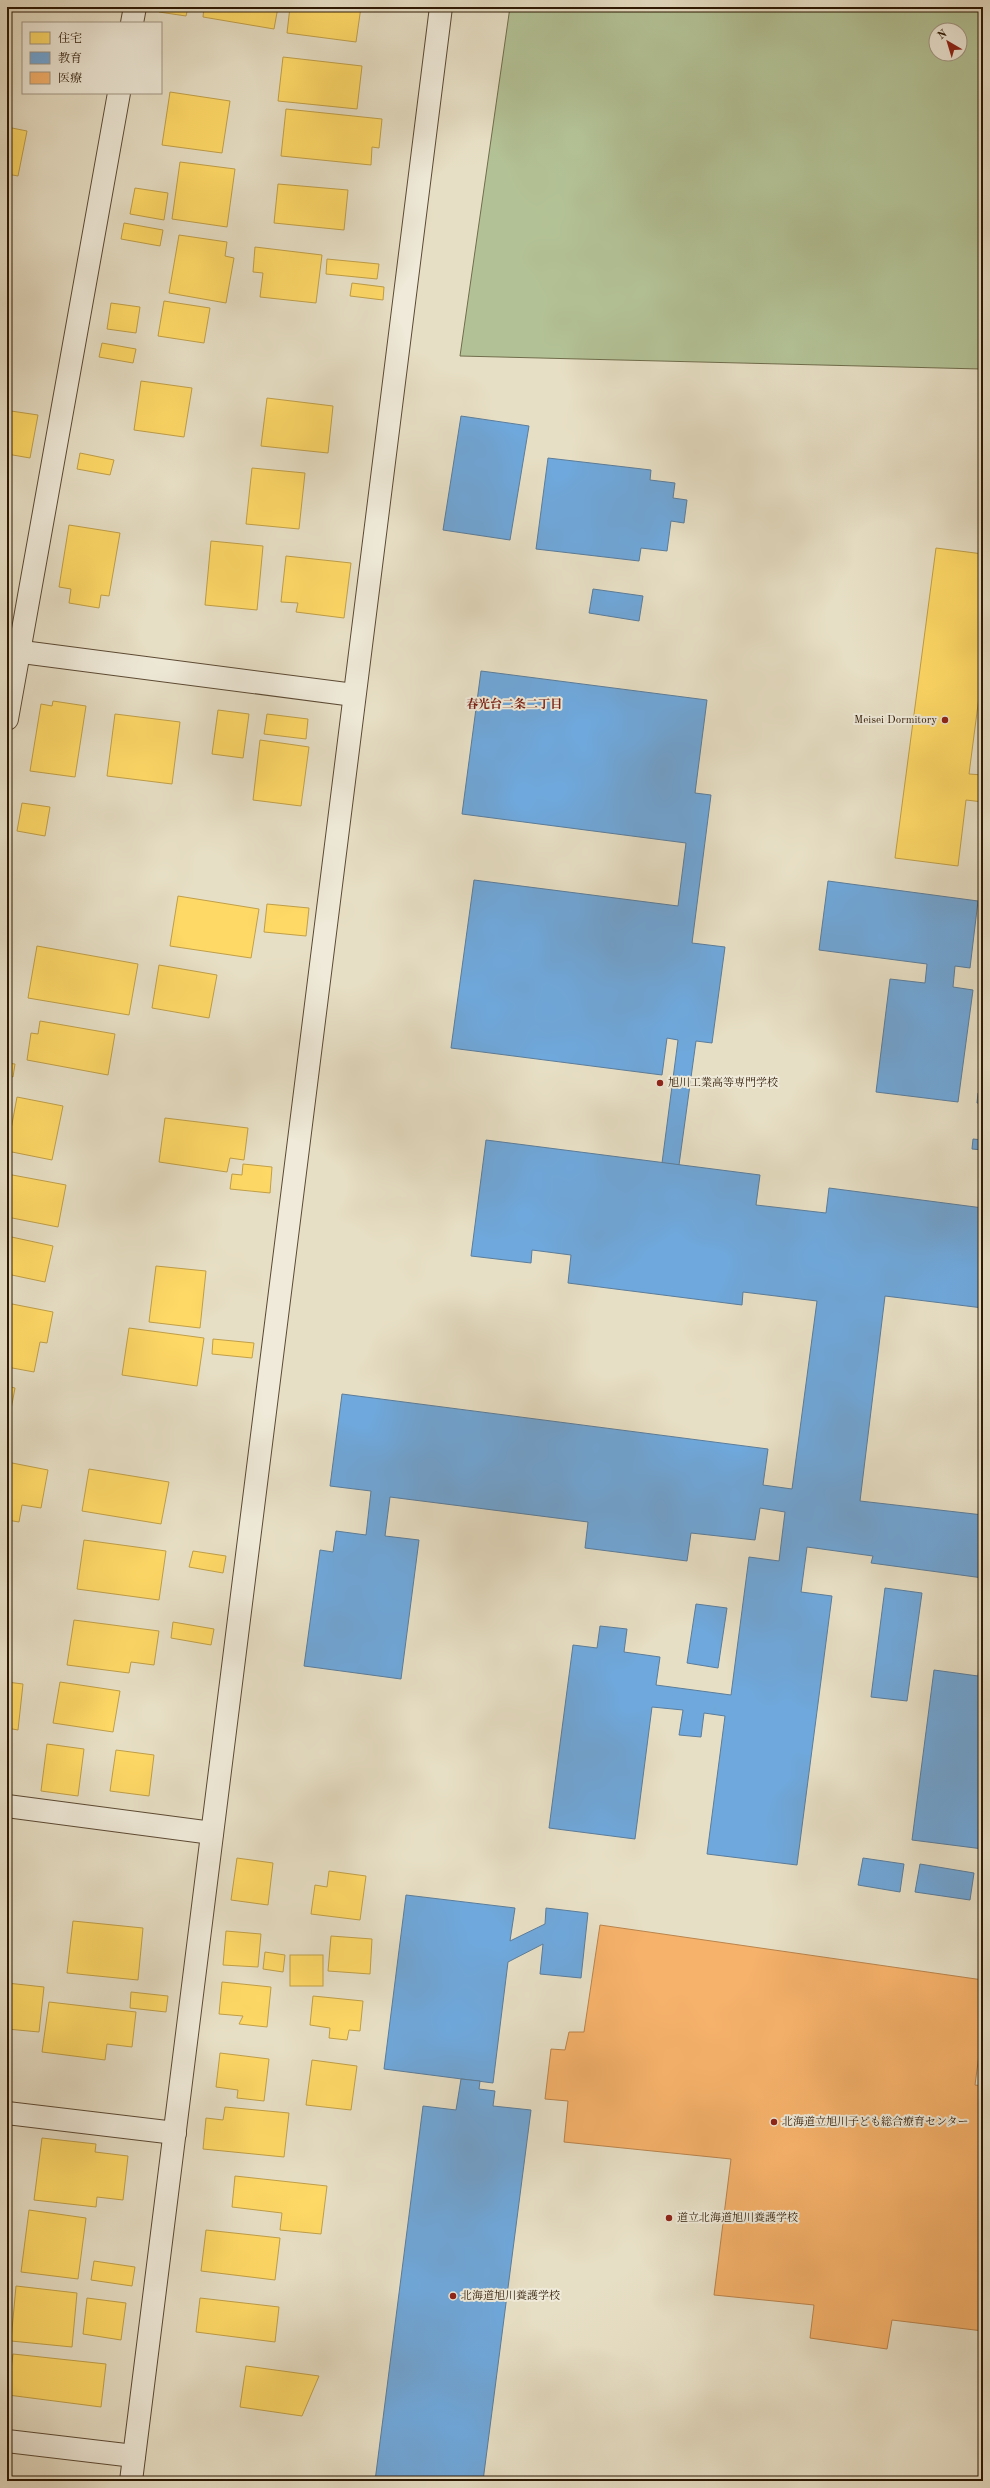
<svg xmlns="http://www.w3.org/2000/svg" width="990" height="2488" viewBox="0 0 990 2488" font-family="'Old Standard TT','Noto Serif JP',serif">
	<rect width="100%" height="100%" fill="#e7dfc5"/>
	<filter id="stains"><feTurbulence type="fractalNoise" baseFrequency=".005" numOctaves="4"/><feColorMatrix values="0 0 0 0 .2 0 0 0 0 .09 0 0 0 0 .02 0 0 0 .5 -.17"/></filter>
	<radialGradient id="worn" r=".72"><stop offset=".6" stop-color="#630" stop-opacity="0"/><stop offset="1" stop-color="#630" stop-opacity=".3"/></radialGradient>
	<!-- green -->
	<path fill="#b3c296" stroke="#706d4c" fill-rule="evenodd" d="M510,7H983V367L981,369L460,356ZM936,30H960V54H936Z"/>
	<!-- homes -->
	<g fill="#ffd966" stroke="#c09f48">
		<path d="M160,7H188L186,16L159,12Z"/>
		<path d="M204,7H278L274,29L203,17Z"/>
		<path d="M290,7H361L356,42L287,33Z"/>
		<path d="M283,57L362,66L357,109L278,101Z"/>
		<path d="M170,92L230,101L222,153L162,145Z"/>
		<path d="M286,109L382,119L379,148L372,147L371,165L281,156Z"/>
		<path d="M7,127L27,131L18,176L7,174Z"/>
		<path d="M180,162L235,169L227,227L172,219Z"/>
		<path d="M278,184L348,190L344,230L274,223Z"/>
		<path d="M135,188L168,193L164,220L130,214Z"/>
		<path d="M124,223L163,230L160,246L121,239Z"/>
		<path d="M179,235L227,242L225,256L234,258L226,303L169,293Z"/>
		<path d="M255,247L322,255L316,303L260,297L263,273L253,272Z"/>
		<path d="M327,259L379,264L377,279L326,274Z"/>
		<path d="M352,283L384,287L383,300L350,296Z"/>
		<path d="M164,301L210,308L204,343L158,336Z"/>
		<path d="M111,303L140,307L136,333L107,329Z"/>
		<path d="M102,343L136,349L133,363L99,357Z"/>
		<path d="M141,381L192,388L184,437L134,430Z"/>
		<path d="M267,398L333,406L328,453L261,446Z"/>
		<path d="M11,411L38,415L30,458L7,454V431Z"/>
		<path d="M80,453L114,460L110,475L77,469Z"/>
		<path d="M252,468L305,473L299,529L246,524Z"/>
		<path d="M69,525L120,533L109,596L101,595L99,608L69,603L71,589L59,587Z"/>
		<path d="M211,541L263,546L257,610L205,605Z"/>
		<path d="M936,548L983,554V666L969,774L983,775V802L966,800L958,866L895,858Z"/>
		<path d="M286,556L351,563L344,618L296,612L298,603L281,602Z"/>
		<path d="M53,701L86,706L75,777L30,771L41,704L52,706Z"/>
		<path d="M218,710L249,714L243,758L212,754Z"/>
		<path d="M115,714L180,722L172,784L107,776Z"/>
		<path d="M267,714L308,719L306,739L264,734Z"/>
		<path d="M260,740L309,747L301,806L253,800Z"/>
		<path d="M22,803L50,807L45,836L17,831Z"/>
		<path d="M178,896L259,909L251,958L170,946Z"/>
		<path d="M267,904L309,908L306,936L264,932Z"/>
		<path d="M37,946L138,964L129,1015L28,998Z"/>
		<path d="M159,965L217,975L209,1018L152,1008Z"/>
		<path d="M40,1021L115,1034L108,1075L27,1060L31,1033L38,1034Z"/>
		<path d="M7,1063L15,1064L13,1077L7,1075Z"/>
		<path d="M17,1097L63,1106L52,1160L7,1151Z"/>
		<path d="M165,1118L248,1128L244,1160L230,1158L227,1172L159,1162Z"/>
		<path d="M243,1164L272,1167L270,1193L230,1189L232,1174L242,1175Z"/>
		<path d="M7,1174L66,1185L58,1227L7,1217Z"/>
		<path d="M7,1236L53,1246L45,1282L7,1274Z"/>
		<path d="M156,1266L206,1271L200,1328L149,1322Z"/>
		<path d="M7,1303L53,1312L47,1343L40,1342L34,1372L7,1367Z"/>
		<path d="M129,1328L204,1338L197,1386L122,1375Z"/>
		<path d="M213,1339L254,1343L252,1358L212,1354Z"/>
		<path d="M7,1386L15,1388L7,1431Z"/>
		<path d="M7,1462L48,1470L41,1508L22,1505L19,1522L7,1520Z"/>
		<path d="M89,1469L169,1482L161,1524L82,1511Z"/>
		<path d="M84,1540L166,1551L159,1600L77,1589Z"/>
		<path d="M193,1551L226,1556L223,1573L189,1567Z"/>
		<path d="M74,1620L159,1631L154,1665L131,1662L129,1673L67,1665Z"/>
		<path d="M173,1622L214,1629L211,1645L171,1638Z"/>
		<path d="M7,1682L23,1684L18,1730L7,1728Z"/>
		<path d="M60,1682L120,1691L113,1732L53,1723Z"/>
		<path d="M47,1744L84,1749L78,1796L41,1791Z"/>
		<path d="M116,1750L154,1755L149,1796L110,1791Z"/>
		<path d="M237,1858L273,1863L268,1905L231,1900Z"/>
		<path d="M329,1871L366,1876L360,1920L311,1914L315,1885L327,1887Z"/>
		<path d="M73,1921L143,1928L138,1980L67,1973Z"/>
		<path d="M226,1931L261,1934L258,1967L223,1965Z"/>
		<path d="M331,1936L372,1939L370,1974L328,1971Z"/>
		<path d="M265,1952L285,1955L283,1972L263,1969Z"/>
		<rect x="290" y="1955" width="33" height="31"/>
		<path d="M222,1982L271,1987L267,2027L239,2024L243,2016L219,2014Z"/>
		<path d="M7,1983L44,1987L39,2032L7,2029Z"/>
		<path d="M131,1992L168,1996L166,2012L130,2008Z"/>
		<path d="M313,1996L363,2001L360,2031L349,2030L347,2040L329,2038L330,2028L310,2025Z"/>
		<path d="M49,2002L136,2012L132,2047L107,2044L105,2060L42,2052Z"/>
		<path d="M220,2053L269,2059L264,2101L237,2098L238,2090L216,2087Z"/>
		<path d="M312,2060L357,2066L351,2110L306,2105Z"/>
		<path d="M225,2107L289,2113L284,2157L203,2149L206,2118L223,2120Z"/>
		<path d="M42,2138L96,2144L95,2152L128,2156L123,2200L97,2197L96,2207L34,2200Z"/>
		<path d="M235,2176L327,2186L321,2234L280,2230L282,2213L232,2207Z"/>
		<path d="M29,2210L86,2218L78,2279L21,2272Z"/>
		<path d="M206,2230L280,2238L275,2280L201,2271Z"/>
		<path d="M94,2261L135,2267L132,2286L91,2280Z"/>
		<path d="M16,2286L77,2293L72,2347L11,2341Z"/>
		<path d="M87,2298L126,2303L121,2340L83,2334Z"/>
		<path d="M200,2298L279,2307L275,2342L196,2332Z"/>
		<path d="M13,2354L106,2364L101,2407L8,2395Z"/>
		<path d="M246,2366L319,2376L302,2416L240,2407Z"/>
		<path d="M7,2478L39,2481H7Z"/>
	</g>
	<!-- schools -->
	<g fill="#6fa8dc" stroke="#5b7d9b">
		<path d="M461,416L529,426L510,540L443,530Z"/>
		<path d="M548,458L651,470L650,480L675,483L673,498L687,500L684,523L671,521L667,551L641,548L639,561L536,549Z"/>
		<path d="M593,589L643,596L639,621L589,613Z"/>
		<path d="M481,671L707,700L695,793L711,795L692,943L725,947L712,1043L696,1041L679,1165L662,1163L678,1040L667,1038L662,1075L451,1048L474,880L678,906L686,843L462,814Z"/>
		<path d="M828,881L978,901L970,968L955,966L953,987L973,990L958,1102L876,1092L890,979L925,983L927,964L819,950Z"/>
		<path d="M978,1093L983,1094V1104L977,1103Z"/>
		<path d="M973,1139L983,1140V1150L972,1149Z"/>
		<path d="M486,1140L760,1175L756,1205L826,1213L829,1188L983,1208V1308L885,1296L860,1501L983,1515V1578L871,1563L873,1556L807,1547L801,1592L832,1596L797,1865L707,1854L725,1716L704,1713L701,1737L679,1735L683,1710L652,1707L635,1839L549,1828L573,1645L597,1648L600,1626L627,1629L624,1652L660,1657L656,1685L731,1695L749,1557L779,1561L785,1512L760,1508L755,1540L691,1533L687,1561L585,1548L588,1522L390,1497L385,1536L419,1540L401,1679L304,1666L320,1550L333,1552L336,1531L366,1535L371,1491L330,1486L342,1394L768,1449L763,1485L792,1489L817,1301L743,1292L742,1305L568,1283L571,1255L532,1250L531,1263L471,1256Z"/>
		<path d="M885,1588L922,1593L907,1701L871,1697Z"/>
		<path d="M696,1604L727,1608L718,1668L687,1663Z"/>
		<path d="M983,1637V1849L912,1840L934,1670L978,1676Z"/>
		<path d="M863,1858L904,1864L900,1892L858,1885Z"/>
		<path d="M920,1864L974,1873L970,1900L915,1892Z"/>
		<path d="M406,1895L515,1908L510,1941L545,1924L546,1908L588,1913L581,1978L540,1974L543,1944L508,1962L493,2083L384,2069Z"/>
		<path d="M461,2079L480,2081L479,2089L495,2091L493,2106L531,2110L483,2481H375L423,2106L456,2110Z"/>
	</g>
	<!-- health -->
	<path fill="#f6b26b" stroke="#ba844c" d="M600,1925L983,1980V2024L975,2085L983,2086V2331L892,2320L887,2349L810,2338L814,2305L714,2295L731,2159L564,2142L568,2101L545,2099L551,2049L565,2050L569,2032H584Z"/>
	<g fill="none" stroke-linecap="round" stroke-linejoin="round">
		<defs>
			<g id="street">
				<path d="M132,23L135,7"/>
				<path d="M7,650L354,695"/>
				<path d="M7,719L119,93"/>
				<path d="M7,1806L212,1833"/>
				<path d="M7,2113L175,2133"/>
				<path d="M7,2441L134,2456"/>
				<path d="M131,2481L441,7"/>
			</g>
		</defs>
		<!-- street casing -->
		<use href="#street" stroke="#5c4a34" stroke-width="24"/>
		<!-- street -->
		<use href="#street" stroke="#efead9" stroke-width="22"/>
	</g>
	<!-- markers -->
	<g fill="#8f2418" stroke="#efead9" stroke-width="1.5">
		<circle cx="945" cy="720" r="4"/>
		<circle cx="660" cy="1083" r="4"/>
		<circle cx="774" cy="2122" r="4"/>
		<circle cx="669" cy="2218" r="4"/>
		<circle cx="453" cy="2296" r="4"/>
	</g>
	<g text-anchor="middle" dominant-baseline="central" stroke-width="4" stroke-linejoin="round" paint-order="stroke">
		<!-- poi labels -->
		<g font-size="11" fill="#2d1803" stroke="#efead9" text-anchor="start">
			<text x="937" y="720" text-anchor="end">Meisei Dormitory</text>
			<text x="668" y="1083">旭川工業高等専門学校</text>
			<text x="782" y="2122">北海道立旭川子ども総合療育センター</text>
			<text x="677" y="2218">道立北海道旭川養護学校</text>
			<text x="461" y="2296">北海道旭川養護学校</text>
		</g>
		<!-- neighbourhood labels -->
		<g font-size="12" font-weight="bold" fill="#7a1f14" stroke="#efead9">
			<text x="514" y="705">春光台二条二丁目</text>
		</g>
	</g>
	<!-- margin -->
	<rect width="990" height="2488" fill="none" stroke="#e7dfc5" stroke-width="24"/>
	<rect x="8" y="8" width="974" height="2472" fill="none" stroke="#2d1803" stroke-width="2"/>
	<rect x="12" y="12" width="966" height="2464" fill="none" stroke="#2d1803"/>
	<!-- legend -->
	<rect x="22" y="22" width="140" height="72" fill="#efead9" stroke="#a19683"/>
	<rect x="30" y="32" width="20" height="12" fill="#ffd966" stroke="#a19683"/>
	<text x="58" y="42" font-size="12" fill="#2d1803">住宅</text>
	<rect x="30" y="52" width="20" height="12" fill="#6fa8dc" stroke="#a19683"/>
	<text x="58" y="62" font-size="12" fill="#2d1803">教育</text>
	<rect x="30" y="72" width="20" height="12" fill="#f6b26b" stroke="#a19683"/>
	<text x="58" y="82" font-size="12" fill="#2d1803">医療</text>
	<!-- north arrow -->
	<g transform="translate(948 42) rotate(322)"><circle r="19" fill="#efead9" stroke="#a19683"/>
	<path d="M0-3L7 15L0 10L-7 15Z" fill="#8f2418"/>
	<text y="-6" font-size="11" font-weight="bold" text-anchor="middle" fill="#2d1803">N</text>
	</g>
	<rect width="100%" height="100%" filter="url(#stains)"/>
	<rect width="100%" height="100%" fill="url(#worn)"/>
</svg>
